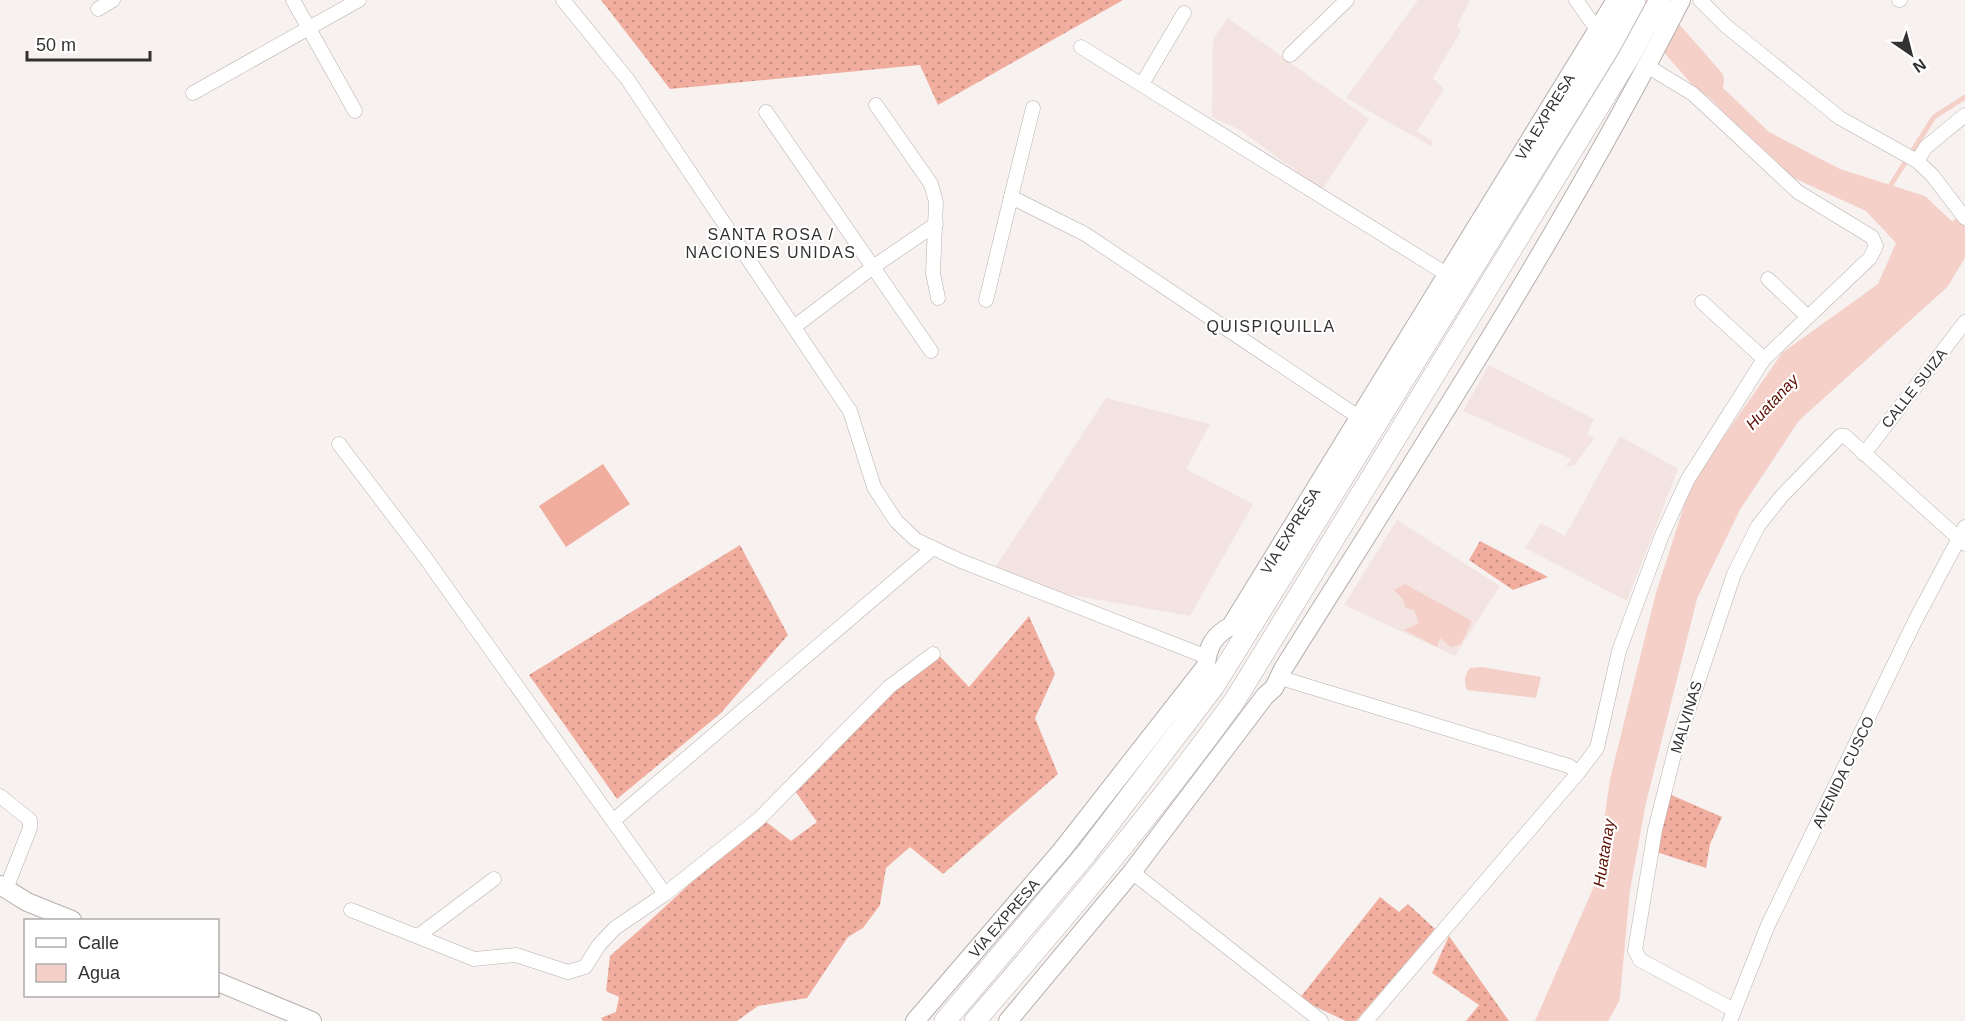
<svg xmlns="http://www.w3.org/2000/svg" width="1965" height="1021" viewBox="0 0 1965 1021" font-family="Arial,sans-serif">
	<defs>
		<pattern id="grass-dots" width="8" height="8" patternUnits="userSpaceOnUse" patternTransform="scale(1.5)"><rect width="8" height="8" fill="#f1ae9f"/><path d="M2 2h.1M6 6h.1" fill="none" stroke="#c48e82" stroke-width="1.8" stroke-linecap="round"/></pattern>
	</defs>
	<rect width="100%" height="100%" fill="#f7f1ef"/>
	<!-- built -->
	<g fill="#f4e4e1">
		<path d="M1418,0H1470L1457,26L1461,31L1433,78L1444,89L1417,131L1433,142L1431,146L1346,98Z"/>
		<path d="M1228,18L1369,119L1322,190L1240,130L1212,117L1213,39Z"/>
		<path d="M1489,365L1594,419L1587,434L1594,439L1574,466H1566L1571,459L1463,411Z"/>
		<path d="M1106,398L1210,424L1186,469L1253,504L1190,616L987,580Z"/>
		<path d="M1620,436L1678,469L1627,601L1525,548L1541,523L1565,536Z"/>
		<path d="M1397,520L1500,586L1455,656L1344,605Z"/>
	</g>
	<!-- grass -->
	<g fill="url(#grass-dots)">
		<path d="M601,0H1123L938,105L920,65L670,89Z"/>
		<path d="M1480,541L1548,577L1513,590L1469,560Z"/>
		<path d="M740,545L788,635L721,713L617,799L529,675Z"/>
		<path d="M1029,616L1055,674L1035,718L1058,774L943,874L910,847L886,868L880,905L863,928L848,937L807,998L758,1006L737,1021H603L601,1018L616,1012L619,997L606,991L610,956C662,911 710,864 761,818L791,841L817,822L791,785L934,650L969,687Z"/>
		<path d="M1669,794L1722,817L1710,844L1706,868L1656,852Z"/>
		<path d="M1380,897L1399,912L1408,904L1435,929L1356,1021H1346L1299,999Z"/>
		<path d="M1449,936L1509,1021H1466L1479,1005L1432,973Z"/>
	</g>
	<!-- pitch -->
	<path fill="#f1ae9f" d="M603,464L630,504L566,547L539,506Z"/>
	<!-- water -->
	<g fill="#f5d0c8">
		<path d="M1604,0H1631L1769,132L1840,169L1925,196L1963,232L1936,277L1788,410L1727,502L1683,593L1631,801L1615,889L1605,996L1591,1021H1535L1595,884L1610,779L1656,593L1691,484L1782,353L1878,284L1896,243L1866,211L1783,173L1664,51Z"/>
		<path d="M1405,584L1472,621L1461,644L1451,647L1440,638L1437,647L1404,630L1419,623L1414,610L1406,608L1403,599L1394,590Z"/>
		<path d="M1482,667L1541,677L1536,698L1467,690C1464,681 1464,676 1470,668Z"/>
	</g>
	<g fill="none" stroke-linecap="round" stroke-linejoin="round">
		<!-- stream -->
		<path stroke="#f5d0c8" stroke-width="5" d="M1887,191L1934,117L1965,97"/>
		<!-- river -->
		<g stroke="#f5d0c8" stroke-width="30">
			<path d="M1638,0L1709,81"/>
			<path d="M1591,1021L1605,996L1615,889L1631,801L1683,593L1727,502L1788,410L1936,277L1963,232"/>
		</g>
		<defs>
			<g id="street">
				<path d="M293,0L355,111"/>
				<path d="M563,0L628,80L850,411L874,487L896,521L916,540L961,561L1207,657"/>
				<path d="M1576,0L1598,31"/>
				<path d="M1700,0L1726,26L1840,118L1917,161L1932,175L1965,218"/>
				<path d="M1899,0H1900"/>
				<path d="M98,9L113,0"/>
				<path d="M1081,47L1448,275"/>
				<path d="M1290,55L1347,0"/>
				<path d="M1647,66L1693,94L1798,192L1872,237L1876,246L1870,258L1764,359L1702,302"/>
				<path d="M1142,84L1184,13"/>
				<path d="M193,93L359,0"/>
				<path d="M876,105L931,184L936,202L933,273L938,298"/>
				<path d="M766,112L873,267L794,327"/>
				<path d="M1917,161L1926,147L1965,115"/>
				<path d="M1011,197L1033,108"/>
				<path d="M1768,279L1808,317"/>
				<path d="M986,300L1011,197L1085,234L1360,418"/>
				<path d="M931,351L873,267L936,224"/>
				<path d="M339,444L424,556L665,894L615,928L599,945L585,967L568,972L516,955L474,959L351,910"/>
				<path d="M1864,454L1965,322"/>
				<path d="M1281,678L1569,766L1578,773L1366,1021"/>
				<path d="M1578,773L1597,748L1619,651L1662,535L1688,479L1764,359"/>
				<path d="M0,796L30,820V828L6,889"/>
				<path d="M614,820L933,548"/>
				<path d="M1132,872L1321,1021"/>
				<path d="M665,894L759,819L889,687L933,654"/>
				<path d="M418,936L494,879"/>
				<path d="M1734,1010L1640,960L1635,950L1655,830L1676,747L1734,574L1758,526L1781,497L1840,436H1845L1965,544"/>
				<path d="M1730,1021L1768,925L1916,619L1965,527"/>
			</g>
			<g id="secondary">
				<path d="M0,885L27,902L72,920"/>
				<path d="M218,982L312,1021"/>
				<path id="s1" d="M915,1021L1062,850L1206,666C1207,647 1214,635 1231,626L1616,0"/>
				<path d="M1008,1021L1132,872L1265,696L1274,688L1283,669C1421,449 1563,232 1681,0"/>
			</g>
			<g id="primary">
				<path d="M945,1021L1086,854L1214,686L1610,46L1635,0"/>
				<path d="M975,1021C1065,917 1154,812 1235,700L1629,57L1660,0"/>
			</g>
		</defs>
		<!-- street casing -->
		<use href="#street" stroke="#b6b0af" stroke-width="15"/>
		<!-- secondary casing -->
		<use href="#secondary" stroke="#b6b0af" stroke-width="20"/>
		<!-- primary casing -->
		<use href="#primary" stroke="#b6b0af" stroke-width="22"/>
		<!-- street -->
		<use href="#street" stroke="#fff" stroke-width="14"/>
		<!-- secondary -->
		<use href="#secondary" stroke="#fff" stroke-width="18"/>
		<!-- primary -->
		<use href="#primary" stroke="#fff" stroke-width="21"/>
	</g>
	<g text-anchor="middle" dominant-baseline="central" stroke-width="4.5" stroke-linejoin="round" paint-order="stroke">
		<!-- street labels -->
		<g font-size="15" fill="#343131" stroke="#fff">
			<text stroke="none"><textPath href="#s1" startOffset="1107">VÍA EXPRESA</textPath></text>
			<text transform="translate(1914 388) rotate(-52)">CALLE SUIZA</text>
			<text stroke="none"><textPath href="#s1" startOffset="621">VÍA EXPRESA</textPath></text>
			<text transform="translate(1686 717) rotate(-73)">MALVINAS</text>
			<text transform="translate(1843 772) rotate(-64)">AVENIDA CUSCO</text>
			<text stroke="none"><textPath href="#s1" startOffset="136">VÍA EXPRESA</textPath></text>
		</g>
		<!-- neighbourhood labels -->
		<g font-size="16" letter-spacing="1.5" fill="#343131" stroke="#fff">
			<text x="771" y="234">SANTA ROSA /<tspan x="771" dy="18">NACIONES UNIDAS</tspan></text>
			<text x="1271" y="326">QUISPIQUILLA</text>
		</g>
		<!-- water labels -->
		<g font-size="16" font-style="italic" fill="#5c0f02" stroke="#fff">
			<text transform="translate(1772 402) rotate(-47)">Huatanay</text>
			<text transform="translate(1604 853) rotate(-81)">Huatanay</text>
		</g>
	</g>
	<!-- legend -->
	<rect x="24" y="919" width="195" height="78" fill="#ffffff" stroke="#aeadad" stroke-width="1.5"/>
	<rect x="36" y="938" width="30" height="9" fill="#ffffff" stroke="#aeadad" stroke-width="1.5"/>
	<text x="78" y="949" font-size="18" fill="#343131">Calle</text>
	<rect x="36" y="964" width="30" height="18" fill="#f5d0c8" stroke="#aeadad" stroke-width="1.5"/>
	<text x="78" y="979" font-size="18" fill="#343131">Agua</text>
	<!-- north arrow -->
	<g transform="translate(1911 54) rotate(145)" stroke="#ffffff" stroke-width="4.5" paint-order="stroke">
	<path d="M0-4.5L10 22L0 15L-10 22Z" fill="#343131"/>
	<text y="-9" font-size="16" font-weight="bold" text-anchor="middle" fill="#343131">N</text>
	</g>
	<!-- scale -->
	<path d="M27 51v9h123v-9" fill="none" stroke="#343131" stroke-width="3"/>
	<text x="36" y="51" font-size="18" fill="#343131" stroke="#ffffff" stroke-width="4.5" paint-order="stroke">50 m</text>
</svg>
